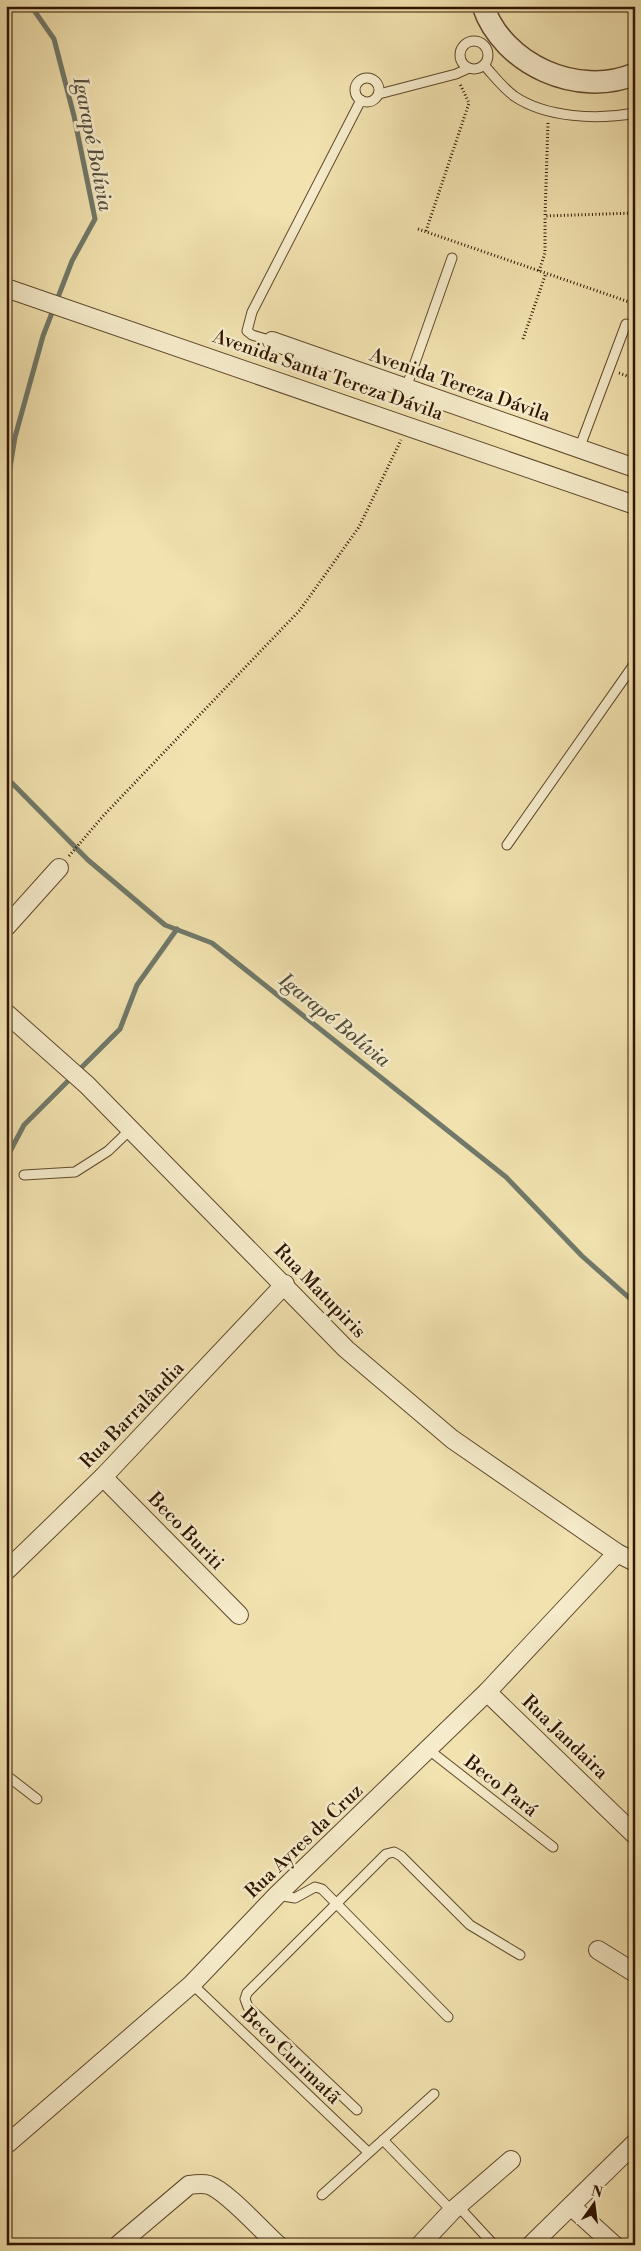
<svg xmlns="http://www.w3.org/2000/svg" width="641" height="2251" viewBox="0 0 641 2251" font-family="'Libre Bodoni',serif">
	<rect width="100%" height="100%" fill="#f1e2af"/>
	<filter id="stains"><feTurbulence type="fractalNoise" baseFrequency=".004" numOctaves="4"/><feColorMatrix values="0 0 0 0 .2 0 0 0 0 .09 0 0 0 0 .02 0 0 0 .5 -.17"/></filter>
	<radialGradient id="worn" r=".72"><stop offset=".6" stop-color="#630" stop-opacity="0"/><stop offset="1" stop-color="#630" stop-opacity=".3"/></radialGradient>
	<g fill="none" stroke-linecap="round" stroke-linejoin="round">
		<!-- stream -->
		<g stroke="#70796a" stroke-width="5">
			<path d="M6,492L15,437L43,336L72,261L95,219L74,116L54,39L31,6"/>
			<path d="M6,777L88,860L165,925L212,943L506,1177L582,1256L635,1303"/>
			<path d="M6,1159L24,1125L120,1029L137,985L177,929"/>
		</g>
		<defs>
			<g id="service">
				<circle cx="474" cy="55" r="14"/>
				<path d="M484,65C494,76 502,87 514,96C546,118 598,120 635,113"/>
				<circle cx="367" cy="90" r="12"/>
				<path d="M379,94L456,74L469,68"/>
				<path d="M272,341L252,335L247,331L252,312L361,100"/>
				<path d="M406,388L452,258"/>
				<path d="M579,449L626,324"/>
				<path d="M507,845L635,663"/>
				<path d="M24,1175L75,1172L108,1151L131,1129"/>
				<path d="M429,1750L553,1847"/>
				<path d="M6,1775L37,1799"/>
				<path d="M277,1895L295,1898L315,1887L322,1889L448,2017"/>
				<path d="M192,1984L368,2152"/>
				<path d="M357,2110L248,2007L245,1999L247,1993L386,1854L394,1852L401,1856L470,1925L520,1955"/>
				<path d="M383,2140L452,2211"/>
				<path d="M322,2195L434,2094"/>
				<path d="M458,2206L494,2245"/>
				<path d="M258,2245L268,2236"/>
			</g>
			<g id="minor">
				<path d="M6,288L635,505"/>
				<path d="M272,341L635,468"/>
				<path d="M6,927L59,868"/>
				<path d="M6,1013L87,1085L346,1349L452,1439L617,1553L635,1562"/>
				<path d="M103,1477L239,1615"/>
				<path d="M6,1571L103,1477L285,1284"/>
				<path d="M487,1692L635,1835"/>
				<path d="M598,1950L635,1973"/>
				<path d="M6,2145L192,1984L277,1895L487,1692L617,1553"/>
				<path d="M571,2206L614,2245"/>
				<path d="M118,2245L189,2185C196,2184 202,2183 209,2185C227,2191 262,2231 278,2245"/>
				<path d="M420,2245L452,2211L511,2160"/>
				<path d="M531,2245L635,2143"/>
			</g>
			<path id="tertiary" d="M483,6C503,65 578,98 635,74"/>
		</defs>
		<!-- service casing -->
		<use href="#service" stroke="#60482c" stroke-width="11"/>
		<!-- minor casing -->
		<use href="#minor" stroke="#60482c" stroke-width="20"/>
		<!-- tertiary casing -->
		<use href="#tertiary" stroke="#60482c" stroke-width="24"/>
		<!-- path -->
		<g stroke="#301400" stroke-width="3" stroke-dasharray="1 2.5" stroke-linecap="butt">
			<path d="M548,123L545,216L635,213"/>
			<path d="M418,229L635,304"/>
			<path d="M426,231L469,103L460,84"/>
			<path d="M539,271L545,253V216"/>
			<path d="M523,339L546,273"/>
			<path d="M619,373L635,379"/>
			<path d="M69,856L104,815L300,610L359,527L401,440"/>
		</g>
		<!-- service -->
		<use href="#service" stroke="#f6eccb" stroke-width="9"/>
		<!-- minor -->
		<use href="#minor" stroke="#f6eccb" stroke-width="18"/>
		<!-- tertiary -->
		<use href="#tertiary" stroke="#f6eccb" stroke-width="21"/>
	</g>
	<g text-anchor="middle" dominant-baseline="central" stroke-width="5" stroke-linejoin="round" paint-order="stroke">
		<!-- street labels -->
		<g font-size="19" fill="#301400" stroke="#f6eccb">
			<text transform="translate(328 375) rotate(19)">Avenida Santa Tereza Dávila</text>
			<text transform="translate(460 385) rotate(19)">Avenida Tereza Dávila</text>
			<text transform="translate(320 1291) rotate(46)">Rua Matupiris</text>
			<text transform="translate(132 1415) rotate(-46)">Rua Barralândia</text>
			<text transform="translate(186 1531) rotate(46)">Beco Buriti</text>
			<text transform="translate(565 1737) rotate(44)">Rua Jandaira</text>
			<text transform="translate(501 1786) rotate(38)">Beco Pará</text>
			<text transform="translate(304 1841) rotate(-44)">Rua Ayres da Cruz</text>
			<text transform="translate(291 2056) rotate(44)">Beco Curimatã</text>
		</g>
		<!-- water labels -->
		<g font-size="20" font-style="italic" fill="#554f3e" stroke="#f6eccb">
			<text transform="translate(92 144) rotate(79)">Igarapé Bolívia</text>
			<text transform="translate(334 1021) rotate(39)">Igarapé Bolívia</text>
		</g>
	</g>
	<!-- margin -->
	<rect width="641" height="2251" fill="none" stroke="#f1e2af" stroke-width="25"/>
	<rect x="8" y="8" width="626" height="2236" fill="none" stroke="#301400" stroke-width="2.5"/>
	<rect x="12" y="12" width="616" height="2226" fill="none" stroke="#301400"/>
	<!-- north arrow -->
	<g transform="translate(594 2204) rotate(14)" stroke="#f6eccb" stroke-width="4" paint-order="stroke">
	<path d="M0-4L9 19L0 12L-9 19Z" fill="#301400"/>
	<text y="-8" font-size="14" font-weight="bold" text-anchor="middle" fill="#301400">N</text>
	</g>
	<rect width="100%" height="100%" filter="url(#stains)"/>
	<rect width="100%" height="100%" fill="url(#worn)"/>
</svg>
